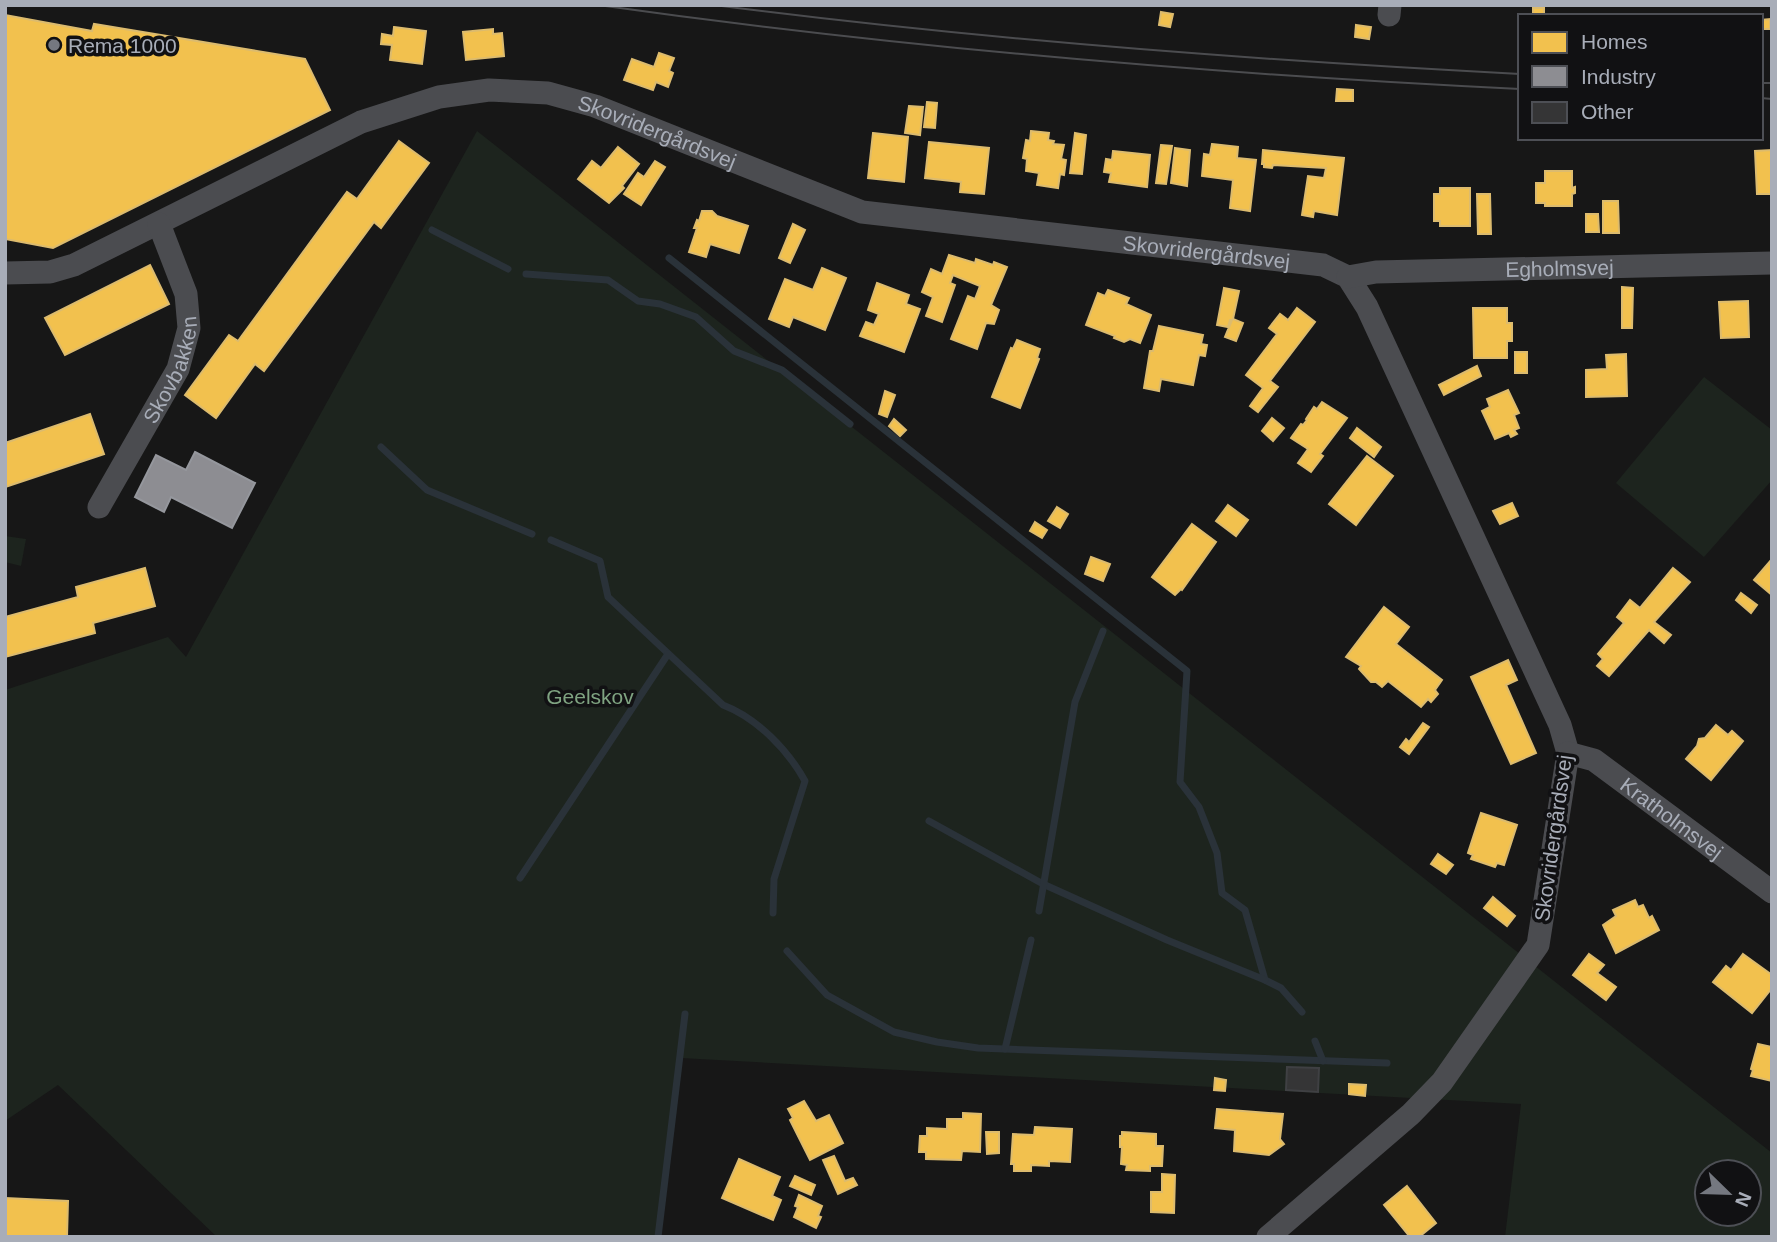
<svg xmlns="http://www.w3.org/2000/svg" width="1777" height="1242" viewBox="0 0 1777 1242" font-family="Arial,sans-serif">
	<rect width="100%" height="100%" fill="#171717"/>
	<!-- green -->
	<g fill="#1d241e" fill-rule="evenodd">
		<path d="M477,131L1772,1153V1237H1505L1521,1104L681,1058L656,1237H217L58,1085L5,1121V690L168,637L186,657ZM1707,1172H1749V1214H1707Z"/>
		<path d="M1704,377L1772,430V480L1704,557L1616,483Z"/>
		<path d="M5,536L26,539L21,566L5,562Z"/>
	</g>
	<!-- homes -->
	<g fill="#f2c14e" stroke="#dcbb6e" stroke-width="2">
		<rect x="1533" y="8" width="11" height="8"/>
		<path d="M1161,12L1173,14L1170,27L1159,25Z"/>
		<path d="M5,15L92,31L94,24L305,59L330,110L53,248L5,239Z"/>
		<path d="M1770,19V29H1761V20Z"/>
		<path d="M1356,25L1371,27L1369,39L1355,37Z"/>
		<path d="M394,27L426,31L422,64L390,60L392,45L381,44L382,34L393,36Z"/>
		<path d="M493,29V34L502,33L504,56L466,60L463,32Z"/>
		<path d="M659,53L674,58L669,71L673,73L668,87L656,82L653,90L624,80L632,59L654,67Z"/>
		<path d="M1337,89L1353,90V101H1336Z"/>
		<path d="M927,102L937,103L935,128L924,127Z"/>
		<path d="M909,106L923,107L920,135L905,133Z"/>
		<path d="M1031,131L1049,133L1048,140L1054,141L1053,144L1064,145L1061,159L1066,160L1064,175L1060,174L1058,188L1037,185L1039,173L1026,171L1027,159L1023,158L1026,140L1030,141Z"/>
		<path d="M873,133L908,137L904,182L868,178Z"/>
		<path d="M1075,133L1086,135L1082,174L1070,173Z"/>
		<path d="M399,141L429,163L381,228L374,222L264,371L255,364L216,418L185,395L229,335L238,341L347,192L357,199Z"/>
		<path d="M929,142L989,148L984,194L960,192L961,182L925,178Z"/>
		<path d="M1212,144L1238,147L1237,158L1256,160L1250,211L1230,208L1233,180L1202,176L1204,154L1210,155Z"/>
		<path d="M1161,145L1172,146L1166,184L1156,183Z"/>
		<path d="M618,147L639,164L622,186L624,188L609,203L578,179L592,161L601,168Z"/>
		<path d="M1175,148L1190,150L1187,186L1171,183Z"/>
		<path d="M1263,150L1344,158L1337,215L1314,211L1313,217L1302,215L1308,176L1324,178L1326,168L1273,165L1272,168L1264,167V164H1262Z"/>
		<path d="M1772,150V194H1757L1755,151Z"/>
		<path d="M1113,151L1150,155L1147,187L1109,182L1111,173L1104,172L1106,159L1112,160Z"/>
		<path d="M655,161L665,167L641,205L624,194L638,173L644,177Z"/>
		<path d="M1545,171H1572V188L1575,187V193L1572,194V206H1545V203H1536V183H1545Z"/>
		<path d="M1440,188H1470V226H1440V221H1434V194H1440Z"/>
		<path d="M1477,194H1490L1491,234H1478Z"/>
		<path d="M1603,201H1618L1619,233H1603Z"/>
		<path d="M702,211H712L717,216L748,226L739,253L710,244L706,257L689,252L697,228H694L697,220L699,221Z"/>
		<path d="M1586,214H1598L1599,232H1586Z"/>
		<path d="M793,224L805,230L790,263L779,258Z"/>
		<path d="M949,255L975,263L976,259L993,265L994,262L1007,267L991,305L999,310L994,324L986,323L977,349L951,339L968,296L975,299L980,286L953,275L950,283L955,285L942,322L926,316L933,297L922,292L931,269L942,274Z"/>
		<path d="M150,265L169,304L65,355L45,318Z"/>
		<path d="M822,268L846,278L825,330L793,317L789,327L769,319L785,279L813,290Z"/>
		<path d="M877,283L909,295L906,304L920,309L904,352L860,336L866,322L874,325L879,314L868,310Z"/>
		<path d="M1622,287L1633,288L1632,328H1622Z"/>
		<path d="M1224,288L1239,291L1233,319L1243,323L1236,341L1225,337L1232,320H1230L1228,327L1217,325Z"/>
		<path d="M1108,290L1129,298L1126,304L1151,315L1140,343L1130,339L1124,342L1114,338L1115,336L1086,325L1098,293L1105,296Z"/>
		<path d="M1748,301L1749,337L1721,338L1719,302Z"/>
		<path d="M1297,308L1315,322L1270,381L1278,387L1258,412L1250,406L1263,388L1246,375L1277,334L1269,328L1280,314L1288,320Z"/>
		<path d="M1473,308H1507V323H1512V341H1507V358H1474Z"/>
		<path d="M1159,326L1203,335L1201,344L1207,345L1205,356L1199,355L1193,385L1161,379L1159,391L1144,388L1150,351H1153Z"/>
		<path d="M1017,340L1040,349L1037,358L1039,359L1020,408L992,397L1011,348L1013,349Z"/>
		<rect x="1515" y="352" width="12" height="21"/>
		<path d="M1626,354L1627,396L1586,397V370L1607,369L1606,355Z"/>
		<path d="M1477,366L1481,376L1444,395L1439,385Z"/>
		<path d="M1508,390L1519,413L1514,415L1519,428L1514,430L1517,434L1511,437L1509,433L1495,439L1482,411L1490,407L1487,399Z"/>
		<path d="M885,391L895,395L887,417L879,414Z"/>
		<path d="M1322,402L1347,418L1320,454L1323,456L1311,472L1298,463L1308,449L1291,438L1301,424L1303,425L1307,420L1306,419L1314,407L1317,409Z"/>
		<path d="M90,414L104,454L5,487V443Z"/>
		<path d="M1272,418L1284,428L1273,441L1262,431Z"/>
		<path d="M894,419L906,430L900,436L889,426Z"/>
		<path d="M1357,428L1381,447L1374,457L1350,438Z"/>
		<path d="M1367,456L1393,476L1356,525L1329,504Z"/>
		<path d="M1512,503L1518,516L1500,524L1493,511Z"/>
		<path d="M1228,505L1248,520L1236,536L1216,521Z"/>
		<path d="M1057,507L1068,514L1060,528L1048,521Z"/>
		<path d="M1035,522L1047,530L1042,538L1030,531Z"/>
		<path d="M1192,524L1216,542L1182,590L1181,589L1175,595L1152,577Z"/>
		<path d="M1091,557L1110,564L1103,581L1085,574Z"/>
		<path d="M1772,559V595L1754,580Z"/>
		<path d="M145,568L155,606L93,623L95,633L5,657V617L78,597L76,587Z"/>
		<path d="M1673,568L1690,582L1654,622L1671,635L1664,643L1649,630L1609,676L1597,666L1603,659L1598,654L1624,623L1617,617L1630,600L1640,608Z"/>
		<path d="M1741,593L1757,605L1751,613L1736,600Z"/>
		<path d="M1384,607L1409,627L1396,644L1442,680L1435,690L1438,694L1431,702L1428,699L1421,707L1388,681L1382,687L1376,682H1371L1359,669L1361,666L1346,657Z"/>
		<path d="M1508,660L1517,680L1506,685L1536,753L1511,764L1471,677Z"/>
		<path d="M1423,723L1429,727L1409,754L1400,747L1406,739L1409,742Z"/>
		<path d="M1716,725L1728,735L1732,731L1743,741L1711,780L1686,759L1697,746L1699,739L1705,738Z"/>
		<path d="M1481,813L1517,825L1504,865L1497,863L1495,867L1471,859L1473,855L1468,853Z"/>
		<path d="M1438,854L1453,865L1446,874L1431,864Z"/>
		<path d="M1493,897L1515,916L1507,926L1484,908Z"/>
		<path d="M1635,900L1638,907L1643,905L1649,918L1652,916L1659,930L1616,953L1603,925L1616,916L1613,910Z"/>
		<path d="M1589,954L1604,965L1597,973L1616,987L1606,1000L1573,975Z"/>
		<path d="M1743,954L1772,975V988L1752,1013L1713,982L1726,966L1731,970Z"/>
		<path d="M1758,1044L1772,1047V1081L1751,1076L1753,1070L1751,1069Z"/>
		<path d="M1215,1078L1226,1080L1225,1091L1214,1090Z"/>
		<path d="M1349,1084L1366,1085L1365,1096L1349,1094Z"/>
		<path d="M804,1101L816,1121L829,1115L843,1143L810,1160L790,1120L793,1118L788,1109Z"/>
		<path d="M1217,1109L1283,1114L1280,1139L1284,1144L1269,1155L1234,1151L1235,1130L1215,1128Z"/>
		<path d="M963,1113L981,1114L980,1152L962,1151L961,1160L926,1159V1152H919L920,1136H927V1128L947,1129V1119H963Z"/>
		<path d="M1035,1127L1072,1129L1070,1162L1049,1161V1166L1031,1165V1171H1014V1164H1011L1013,1134L1034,1135Z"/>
		<path d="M986,1132H999V1153L987,1154Z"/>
		<path d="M1122,1132L1156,1134V1146H1163L1162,1166H1150V1171L1126,1170L1127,1165L1121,1164L1122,1147H1120V1136H1122Z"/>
		<path d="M834,1156L845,1181L853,1178L857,1185L838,1194L823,1160Z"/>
		<path d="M739,1159L780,1177L772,1196L781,1200L773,1220L722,1198Z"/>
		<path d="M1162,1174L1175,1175L1174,1213L1151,1212V1192H1162Z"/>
		<path d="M795,1176L815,1185L811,1195L790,1186Z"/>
		<path d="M1407,1186L1436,1223L1419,1237H1410L1384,1205Z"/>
		<path d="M799,1195L822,1206L818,1216L821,1217L816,1228L794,1217L798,1207L795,1206Z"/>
		<path d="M5,1198L68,1201L67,1237H5Z"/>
	</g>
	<!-- industry -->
	<path fill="#8d8d92" stroke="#95979d" stroke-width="2" d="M195,452L255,483L232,528L171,497L164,512L135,497L156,455L186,470Z"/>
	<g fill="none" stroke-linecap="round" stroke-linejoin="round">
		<!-- stream -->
		<g stroke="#2a3239" stroke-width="7">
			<path d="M432,230L508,269"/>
			<path d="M669,258L1187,671L1180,782L1199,807L1217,853L1222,893L1245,910L1265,980L1281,988L1302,1012"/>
			<path d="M526,274L608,280L638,301L660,304L696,317L734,351L782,370L850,424"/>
			<path d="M381,447L427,490L532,534"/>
			<path d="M551,540L600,561L608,597L723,705C757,718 788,750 805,781L774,879L773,913"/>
			<path d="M929,821L1043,884L1167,940L1265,980"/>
			<path d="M520,878L668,654"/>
			<path d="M1039,911L1075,702L1103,631"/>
			<path d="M787,951L827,995L894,1032L937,1042L978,1048L1387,1063"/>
			<path d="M1315,1041L1323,1061"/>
			<path d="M1005,1049L1031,940"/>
			<path d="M658,1237L685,1014"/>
		</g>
	</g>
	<!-- building -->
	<path fill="#353536" stroke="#3f4043" stroke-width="2" d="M1287,1067L1319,1068L1318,1092L1286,1090Z"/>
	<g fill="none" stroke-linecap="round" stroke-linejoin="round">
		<!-- minor -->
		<g stroke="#4b4c50" stroke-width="23">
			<path d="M1389,15L1390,5"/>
			<path id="s1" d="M5,273L50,272L74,265L361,122L439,97L489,90L548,93L595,106L862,212L1323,265L1348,277L1367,307L1560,725L1568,753L1538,945L1442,1082L1411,1114L1268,1237"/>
			<path id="s2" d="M1348,277L1376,272L1772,263"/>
			<path id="s3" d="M99,507L178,369L189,328L186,294L159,224"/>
			<path id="s4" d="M1568,753L1594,760L1772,892"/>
		</g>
		<!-- tram -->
		<g stroke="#4b4c4f" stroke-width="2">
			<path d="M598,5C903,48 1212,74 1520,89"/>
			<path d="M714,5C982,40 1251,60 1520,74"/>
			<path d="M1761,83H1772"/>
			<path d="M1761,98L1772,99"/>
		</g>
	</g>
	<!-- markers -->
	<circle fill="#757880" stroke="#111113" stroke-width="2.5" cx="54" cy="45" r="7"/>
	<g text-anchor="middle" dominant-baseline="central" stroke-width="7" stroke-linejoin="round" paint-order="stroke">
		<!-- poi labels -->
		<g font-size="21" fill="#a8adb8" stroke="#111113" text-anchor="start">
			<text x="68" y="45">Rema 1000</text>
		</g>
		<!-- street labels -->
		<g font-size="21" fill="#a8adb8" stroke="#111113">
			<text stroke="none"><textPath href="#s1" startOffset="698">Skovridergårdsvej</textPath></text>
			<text stroke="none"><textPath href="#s1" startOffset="1265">Skovridergårdsvej</textPath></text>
			<text stroke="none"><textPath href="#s2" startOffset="212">Egholmsvej</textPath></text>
			<text stroke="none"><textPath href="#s3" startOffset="156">Skovbakken</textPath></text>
			<text stroke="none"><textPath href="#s4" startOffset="124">Kratholmsvej</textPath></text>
			<text transform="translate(1553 838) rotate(-82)">Skovridergårdsvej</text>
		</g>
		<!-- park labels -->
		<g font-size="21" fill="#7fa381" stroke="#111113">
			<text x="590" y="696">Geelskov</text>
		</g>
	</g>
	<!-- border -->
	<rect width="1777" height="1242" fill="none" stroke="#a8adb8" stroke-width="14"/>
	<!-- legend -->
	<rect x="1518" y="14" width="245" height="126" fill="#111113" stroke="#4d4f55" stroke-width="2"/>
	<rect x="1532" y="32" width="35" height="21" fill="#f2c14e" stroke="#4d4f55" stroke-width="2"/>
	<text x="1581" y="49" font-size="21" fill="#a8adb8">Homes</text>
	<rect x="1532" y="66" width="35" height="21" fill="#8d8d92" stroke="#4d4f55" stroke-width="2"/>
	<text x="1581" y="84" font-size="21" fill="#a8adb8">Industry</text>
	<rect x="1532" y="102" width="35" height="21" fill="#353536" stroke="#4d4f55" stroke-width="2"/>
	<text x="1581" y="119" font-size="21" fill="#a8adb8">Other</text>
	<!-- north arrow -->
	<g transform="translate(1728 1193) rotate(113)"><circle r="33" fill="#111113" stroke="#4d4f55" stroke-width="2"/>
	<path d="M0-5L12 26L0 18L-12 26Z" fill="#757880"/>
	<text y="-10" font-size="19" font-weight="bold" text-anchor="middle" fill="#a8adb8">N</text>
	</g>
</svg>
